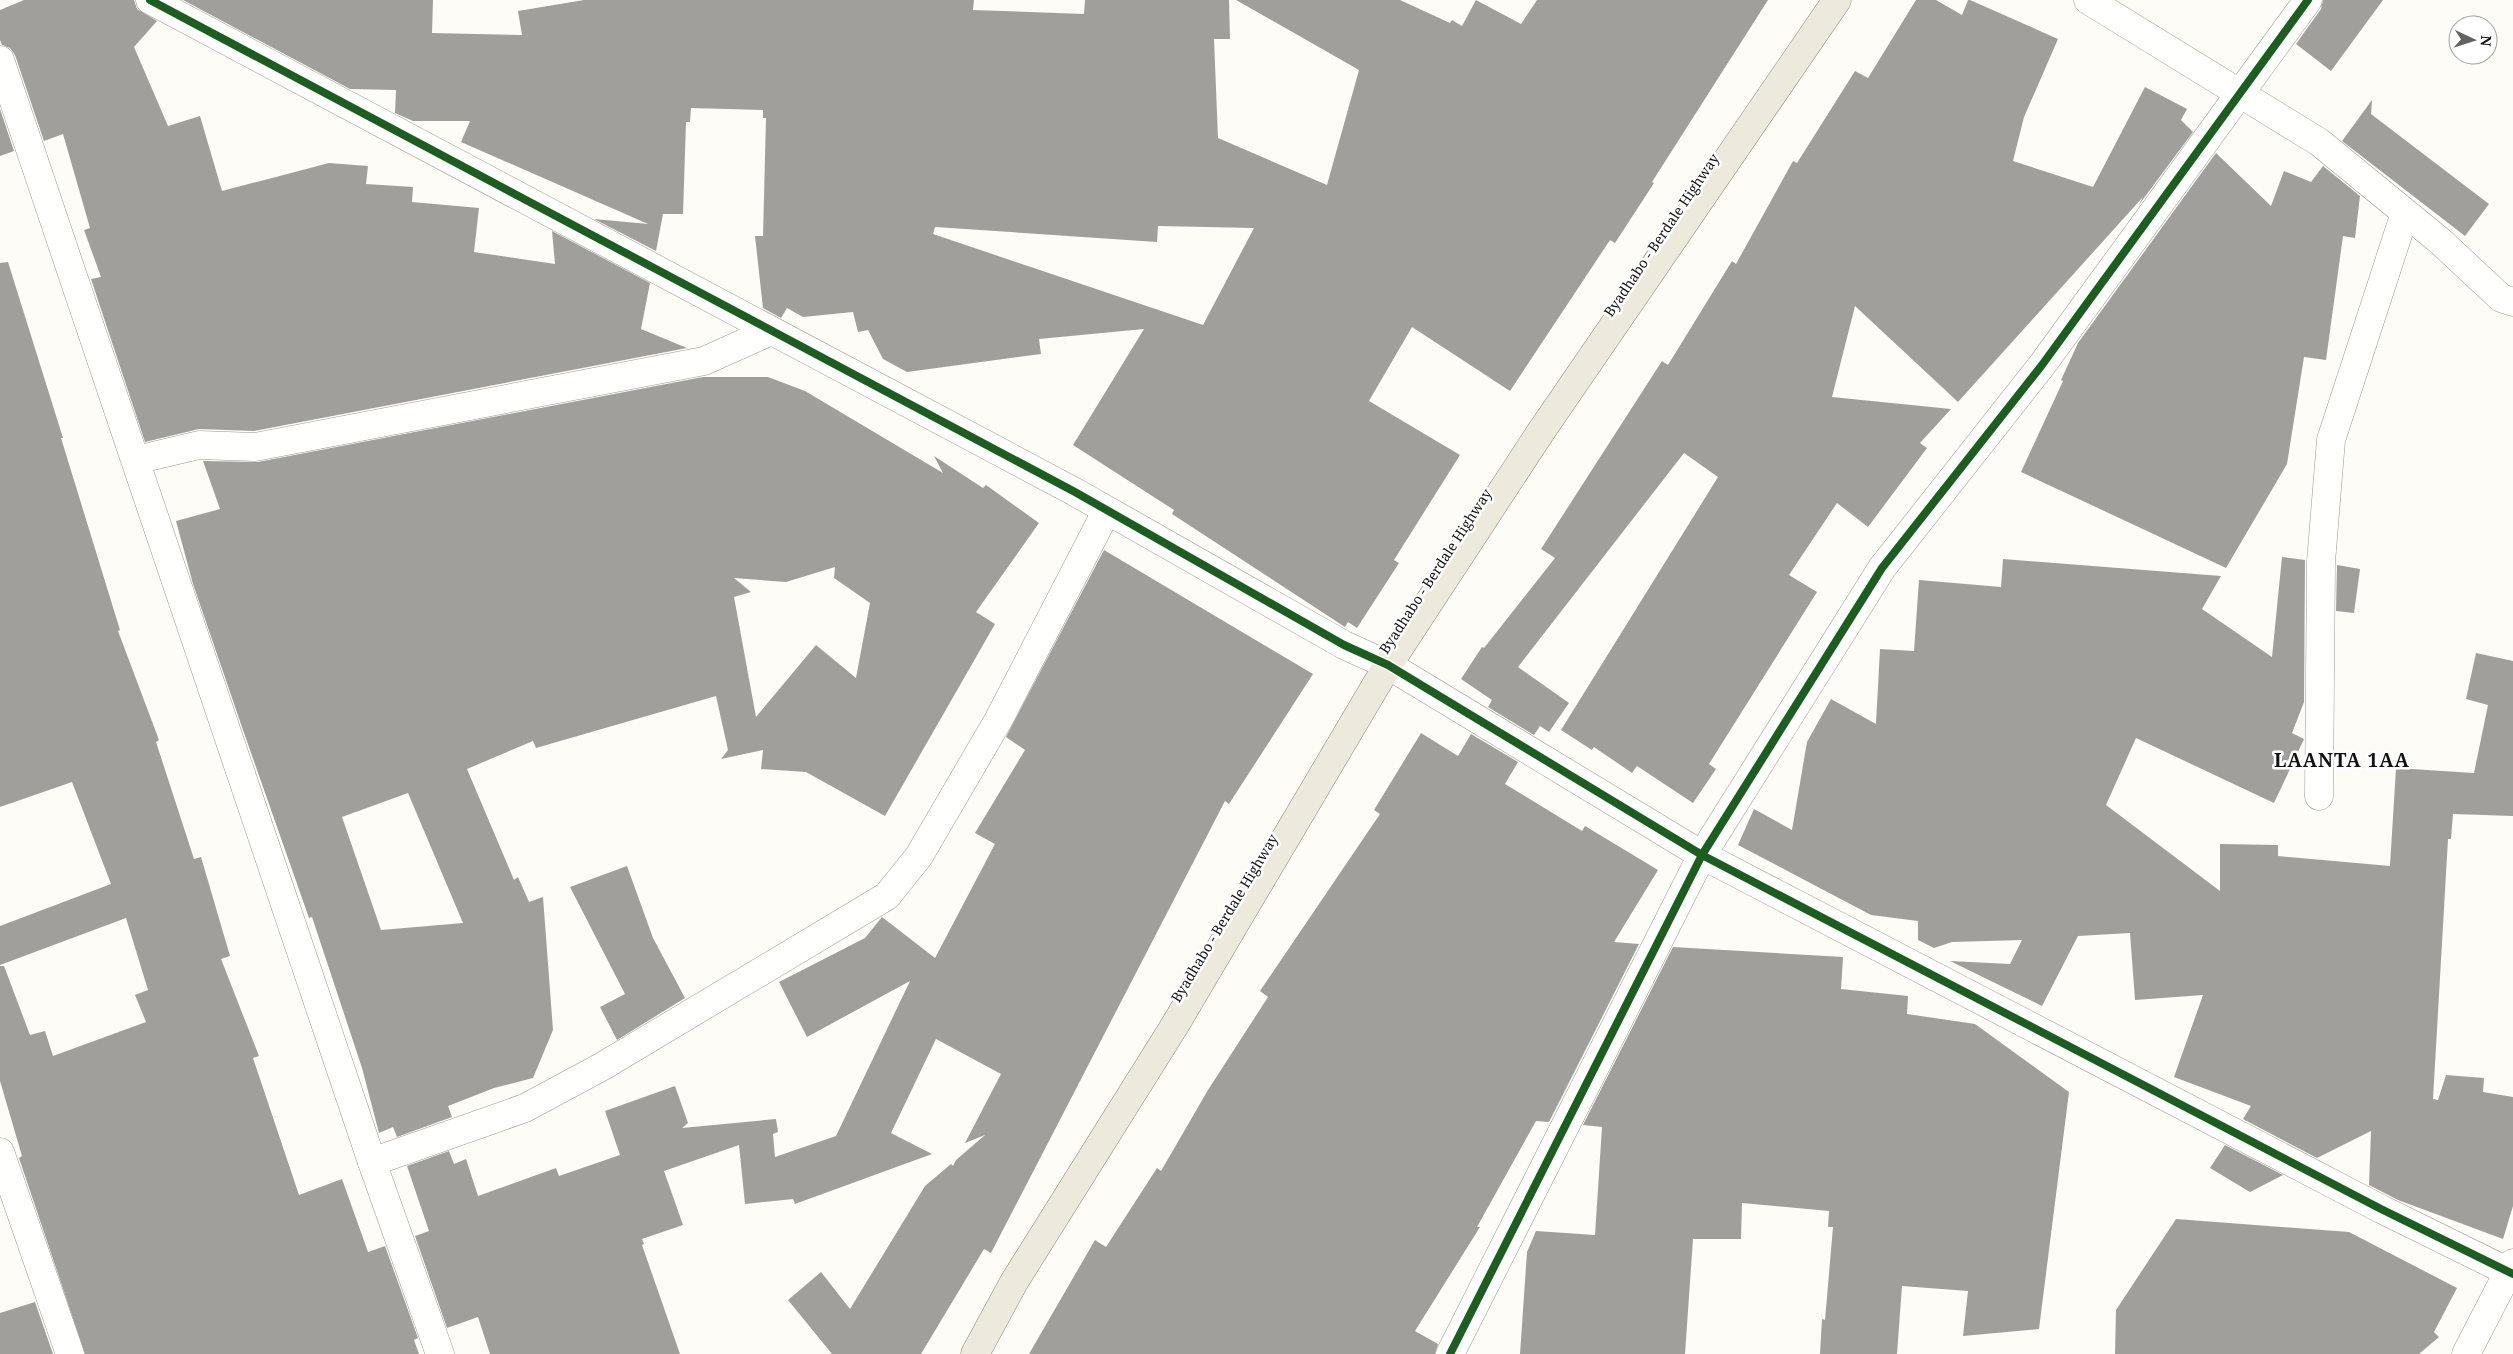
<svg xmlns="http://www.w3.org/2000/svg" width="2513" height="1354" viewBox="0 0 2513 1354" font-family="'Noto Serif',serif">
	<rect width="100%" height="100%" fill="#fdfcf7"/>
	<!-- building -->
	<g fill="#a19f9c" fill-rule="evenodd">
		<path d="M24,0H134L137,9L157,21L134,47L168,126L200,116L222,191L329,163L368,166L366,184L413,187L412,202L479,208L474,252L555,264L552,231L650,283L641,329L687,348L254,431L199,429L145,442L91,279L101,277L84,230L90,228L63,134L44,141L15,55L10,48L2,45L0,40V10Z"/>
		<path d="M183,0H433L432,33L522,35L518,11L584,0H974L973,10L1084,14L1085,0H1229L1230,39H1214L1218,138L1327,185L1359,70L1236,0H1400L1450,23L1452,20L1462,26L1476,0L1521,24L1537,0H1768L1652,182L1654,183L1615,243L1610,240L1510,391L1412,327L1369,401L1460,455L1394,560L1399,563L1357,628L1348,622L1345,627L1172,514L1174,510L1073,445L1144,329L1039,339L1041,354L907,372L883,359L868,330L858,332L853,312L803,317L787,308L781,318L763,308L755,236H763L766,118H763V110L691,108L690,122H686L683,214H663L656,251L594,219L648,224L461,142L470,121H413L395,113L396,90L350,89ZM1158,226L1254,228L1203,325L933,234L935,227L1157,242Z"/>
		<path d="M1916,0H1936L1962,15L1968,0H1970L2058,39L2024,117L2013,161L2093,187L2145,87L2187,109L2181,120L2193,132L2138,206L2143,197L1958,402L1855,306L1832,397L1951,409L1920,443L1927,448L1868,527L1837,503L1789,575L1817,592L1709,764L1716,769L1693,803L1637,766L1632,773L1594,747L1592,750L1561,730L1718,477L1684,453L1518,667L1569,703L1549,732L1540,726L1534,735L1488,707L1492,700L1461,679L1482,647L1484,648L1555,558L1541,549L1662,361L1668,365L1732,261L1736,264L1793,161L1797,163L1855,71L1868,78Z"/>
		<path d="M2323,0H2383L2331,71L2296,44L2321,9Z"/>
		<path d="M2372,100L2371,114L2489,204L2465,236L2342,141Z"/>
		<path d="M0,109L14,151L0,156Z"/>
		<path d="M2216,153L2271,206L2284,171L2311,182L2323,166L2360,196L2355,238L2343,236L2326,360L2304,357L2287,464L2226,568L2021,472L2063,381L2061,380L2078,343Z"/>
		<path d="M8,262L63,438H61L120,630L118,631L159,740L156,742L194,859L201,857L230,956L221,959L259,1056L253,1058L299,1195L342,1179L368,1252L385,1246L418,1338L414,1340L419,1354H85L19,1158L22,1156L0,1081V966H4L30,1035L45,1031L53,1056L146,1022L135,995L148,990L126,918L0,965V926L111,884L72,782L0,807V263Z"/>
		<path d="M703,377H768L805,391L943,473L934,456L983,488L986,485L1039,523L976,612L995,624L885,816L806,772L761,769L763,750L721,759L728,750L716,696L536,748L533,741L467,769L514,880L518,877L529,902L543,897L553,1030L533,1078L494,1088L448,1106L452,1117L397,1137L393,1127L379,1133L362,1068L312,917L309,918L243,730L193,584L176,521L220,509L203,461L258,462ZM835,567L834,578L870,603L856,678L816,645L756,717L734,597L751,592L734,578L786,582ZM408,793L463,923L381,930L342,817Z"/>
		<path d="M1104,550L1313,674L1229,804L1225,801L991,1253L984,1249L921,1354H832L788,1300L821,1272L850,1309L925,1186L951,1164L953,1166L956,1160L985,1135L965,1143L1001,1074L936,1039L891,1133L932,1154L795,1204L793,1199L745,1204L739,1145L664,1171L683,1225L642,1239L644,1244L642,1245L680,1354H490L478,1317L447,1328L415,1236L429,1231L407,1166L449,1151L454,1164L466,1159L478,1196L556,1168L559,1176L620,1155L605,1111L675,1086L688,1123L682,1128L776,1119L778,1132L773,1134L775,1157L836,1136L910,981L807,1037L779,982L865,938L882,917L935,958L995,844L975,833L1025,750L1006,737Z"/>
		<path d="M2282,557L2305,560L2304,702L2292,733L2304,739L2274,803L2136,738L2106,805L2220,891V844L2278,845V856L2390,866L2396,768L2474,773L2488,705L2466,699L2476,653L2513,661V816L2453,814L2451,839H2448L2433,1099L2438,1100L2446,1075L2484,1078L2483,1092L2513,1097V1206L2503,1239L2398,1200L2369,1185L2371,1131L2317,1158L2243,1119L2251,1106L2174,1077L2203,995L2135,1000L2130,933L2078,936L2042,1006L1950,961L2010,964L2022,940L1952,942L1934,948L1918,940V921L1871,915L1738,845L1754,809L1792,830L1807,742L1831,699L1876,724L1880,649L1914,651L1919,580L2001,587L2003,559L2221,576L2202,609L2272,657Z"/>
		<path d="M2337,565L2360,569L2354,613L2336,611Z"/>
		<path d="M1421,733L1458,756L1471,734L1518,762L1505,784L1582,831L1585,826L1658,870L1614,942L1639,944L1549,1122L1536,1121L1477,1227H1480L1415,1331L1438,1344L1435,1354H1029L1095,1240L1106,1247L1157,1168L1161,1171L1208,1090L1268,997L1260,991L1380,814L1374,810Z"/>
		<path d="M627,866L653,938L685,998L617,1040L600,1007L625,994L570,887Z"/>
		<path d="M1673,947L1843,957L1841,989L1908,996L1907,1014L1975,1024L2069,1092L2039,1329L1963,1336L1968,1291L1902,1286L1897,1354H1820L1822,1319L1825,1320L1833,1227H1828L1829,1211L1742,1203L1741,1239H1693L1685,1354H1520L1527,1252L1536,1231L1595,1235L1602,1127L1583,1125Z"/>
		<path d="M2225,1145L2283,1175L2250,1192L2210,1168Z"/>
		<path d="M2176,1219L2349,1232L2457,1288L2434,1332L2439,1337L2419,1354H2115L2116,1310Z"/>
		<path d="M35,1302L53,1354H0V1313Z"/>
	</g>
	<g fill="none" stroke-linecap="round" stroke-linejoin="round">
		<defs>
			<g id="minor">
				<path d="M150,0L1075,492L1344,645L1388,665L1702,855L2381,1209L2513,1274"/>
				<path d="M2088,0L2319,142L2440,241L2501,298L2513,302"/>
				<path d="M0,60L372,1162L440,1354"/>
				<path d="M136,460L199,445L255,447L704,361L771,331"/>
				<path d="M2319,796L2321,562L2331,440L2405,213"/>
				<path d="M0,1152L70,1354"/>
				<path d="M372,1162L525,1108L603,1066L887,896L919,856L999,719L1106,512"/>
				<path d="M1450,1354L1702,855L1882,568L2042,365L2308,0"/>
				<path d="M2466,1354L2513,1263"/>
			</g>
			<path id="primary" d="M975,1354L1014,1282L1175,1025L1388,665L1540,433L1837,0"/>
		</defs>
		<!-- minor casing -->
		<use href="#minor" stroke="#979795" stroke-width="29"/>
		<!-- primary casing -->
		<use href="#primary" stroke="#858482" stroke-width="29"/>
		<!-- minor -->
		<use href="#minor" stroke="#fffffe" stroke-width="28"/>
		<!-- primary -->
		<use href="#primary" stroke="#ede9dc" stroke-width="28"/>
		<defs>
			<g id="cycleway">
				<path d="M150,0L1075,492L1344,645L1388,665L1702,855L2381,1209L2513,1274"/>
				<path d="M1450,1354L1702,855L1882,568L2042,365L2308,0"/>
			</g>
		</defs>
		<!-- cycleway casing -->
		<use href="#cycleway" stroke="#fff" stroke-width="11"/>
		<!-- cycleway -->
		<use href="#cycleway" stroke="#1b5e20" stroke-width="8"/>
	</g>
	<g text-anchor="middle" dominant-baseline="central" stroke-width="5" stroke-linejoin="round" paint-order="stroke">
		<!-- street labels -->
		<g font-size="14" fill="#111" stroke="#fff">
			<text transform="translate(1661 235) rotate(-56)">Byadhabo - Berdale Highway</text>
			<text transform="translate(1435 571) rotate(-57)">Byadhabo - Berdale Highway</text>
			<text transform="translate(1224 918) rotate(-59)">Byadhabo - Berdale Highway</text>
		</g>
		<!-- district labels -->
		<g font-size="19" font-weight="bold" letter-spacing="1" fill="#111" stroke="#fff">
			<text x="2342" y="760">LAANTA 1AA</text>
		</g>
	</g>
	<!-- north arrow -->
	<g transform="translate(2473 40) rotate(94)"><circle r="24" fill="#ffffff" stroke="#a0a0a0"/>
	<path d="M0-4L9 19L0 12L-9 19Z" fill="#646362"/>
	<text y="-8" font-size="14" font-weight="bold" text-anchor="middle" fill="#111111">N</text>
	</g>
</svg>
